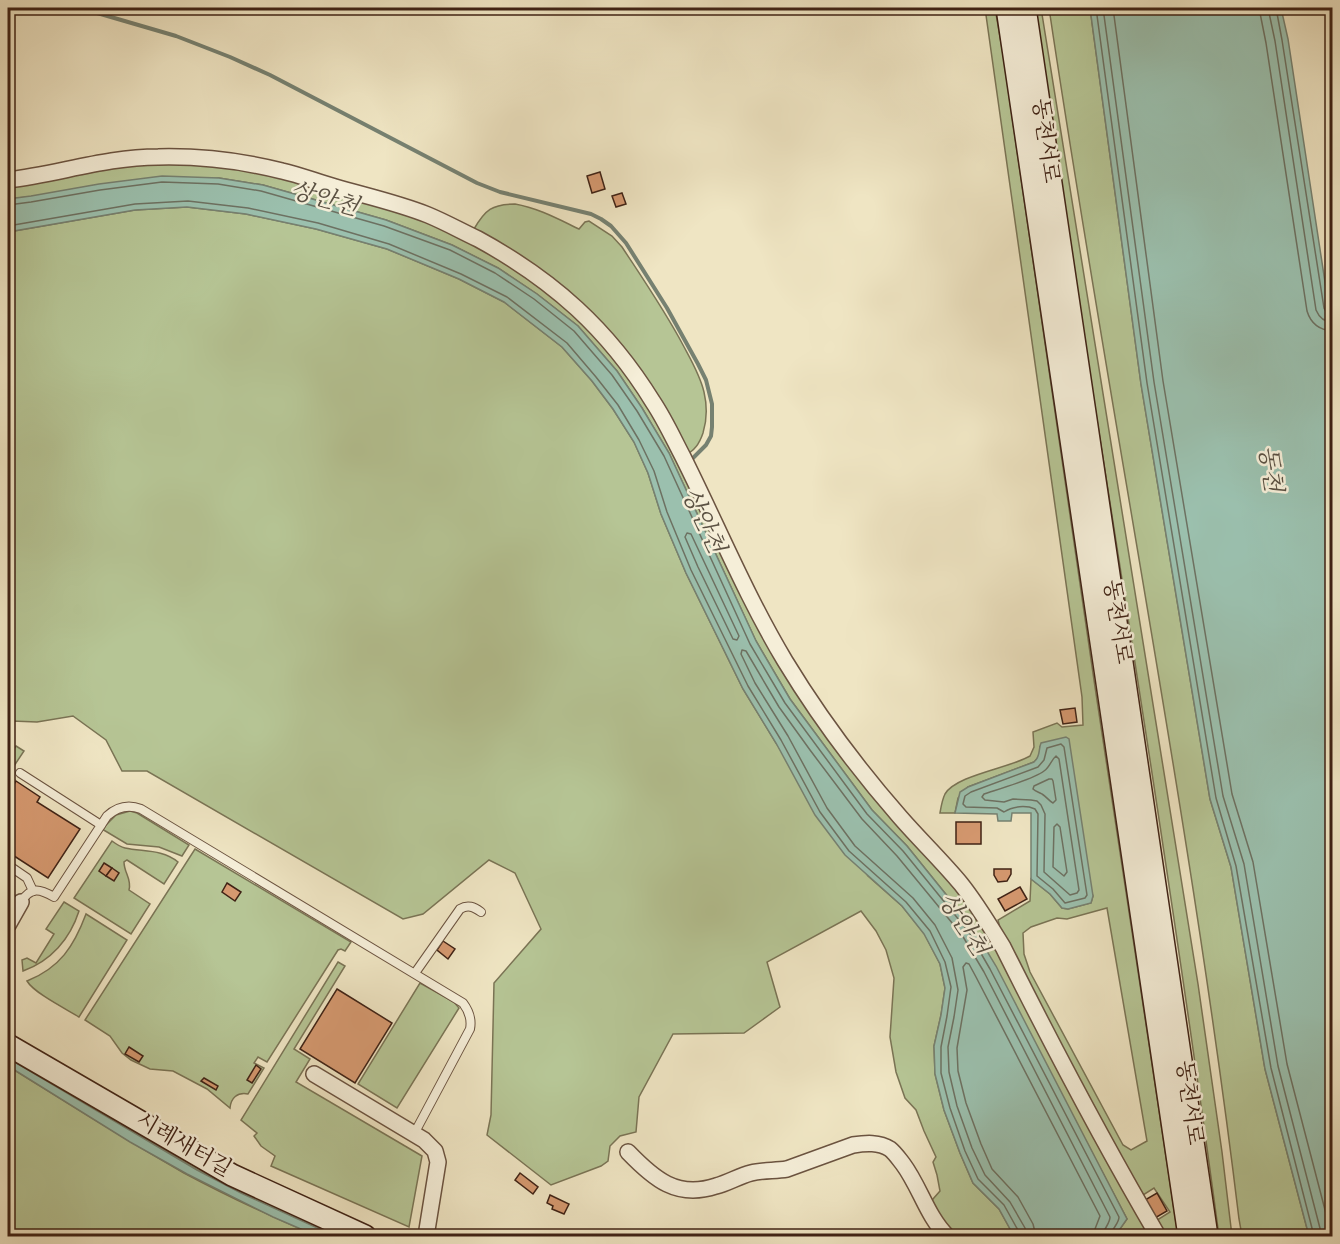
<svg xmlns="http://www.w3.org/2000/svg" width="1340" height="1244" viewBox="0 0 1340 1244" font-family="'Sorts Mill Goudy','Noto Serif KR',serif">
	<rect width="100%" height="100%" fill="#efe5c3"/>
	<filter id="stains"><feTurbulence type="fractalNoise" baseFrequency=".00333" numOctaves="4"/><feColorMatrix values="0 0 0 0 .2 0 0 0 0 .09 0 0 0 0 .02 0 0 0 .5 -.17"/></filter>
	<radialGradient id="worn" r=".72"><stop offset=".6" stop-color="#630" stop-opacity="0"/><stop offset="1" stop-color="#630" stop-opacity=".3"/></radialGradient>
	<!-- green -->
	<g fill="#b6c595" stroke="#7a7455" stroke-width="1.5" fill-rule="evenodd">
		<path d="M985,8H995L1003,54L1095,687L1178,1236H1161L1154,1222L1170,1212L1154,1188L1140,1197L1002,936L998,920L1030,901L1031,879L1050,894L1062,908L1068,909L1091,903L1093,896L1040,746C1040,754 1040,757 1034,762L968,787L958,798L955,813H940C941,807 942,800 945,794C956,775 1010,768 1030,756L1034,747L1033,732L1057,723L1062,727L1083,725L1082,697ZM1107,908L1147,1141L1131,1150L1123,1145L1030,972L1024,954L1023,933L1031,927L1057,918L1067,919Z"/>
		<path d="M1033,8H1041L1198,984L1222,1152L1232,1236H1219C1164,826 1095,417 1033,8Z"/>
		<path d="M1049,8H1090L1141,384L1210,799L1231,867L1265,1069L1309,1236H1242L1239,1219C1190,813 1109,412 1049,8Z"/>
		<path d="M148,161L253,169L396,208L464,236L567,304L636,381L767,635L976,913L1155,1236H1115L1127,1219L973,928L907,846L872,810L790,699L756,641L669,453L642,408L617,371L578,326L537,294L498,268L452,245L386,220L263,185L219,178L8,199V184Z"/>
		<path d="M515,204C538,208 558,219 579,229L585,222L589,221L612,236L622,247C643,279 665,311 683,345C691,360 700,375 704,392C707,405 707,420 703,433C700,442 695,451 686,454L636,369L474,229C485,210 492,204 515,204Z"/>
		<path d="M187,207L246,214L316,229L387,249L459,279L504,302L562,347L592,381L613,409L634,442L648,473L661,514L686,573L743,689L776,743L868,876L902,906L924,933L940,964L945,988L941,1015L934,1046L935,1074L944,1110L960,1153L973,1183L999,1209L1014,1236H956L936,1214L931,1203L933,1199L940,1191L937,1175L933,1162L936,1157L924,1131L916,1110L905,1098L896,1072L890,1037L894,978L886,950L876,931L861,911L767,962L780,1007L744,1033L673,1034L639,1097L636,1132L620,1136L610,1146L608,1161L601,1166L551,1185L487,1135L491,1115L494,983L541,929L515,873L489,860L423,914L403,919L147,771H122L106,740L73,716L37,722L12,721L8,723V232L135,210Z"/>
		<path d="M16,746L24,751L8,775L15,780L8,792V758Z"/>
		<path d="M130,811L137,813L189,845L182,856L159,847L127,844L102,829L116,815Z"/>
		<path d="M112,841C116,844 120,847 125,848C143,852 162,849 178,862L164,884L127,860L124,862C124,873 132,879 129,890L150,904L131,934L74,898Z"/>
		<path d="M195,849L351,942L345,951L341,949L338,950L267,1062L258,1057L254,1063L264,1068L248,1094C237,1092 231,1098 230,1108L207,1089L173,1071L150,1069L131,1060L122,1053L110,1036L85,1020Z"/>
		<path d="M64,902L79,911C70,939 51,961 23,971L22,960L27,958L36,963L54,934L46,929Z"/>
		<path d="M86,914L127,940L79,1017C66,1009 34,993 27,981C60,968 74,946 86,914Z"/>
		<path d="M338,962L345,966L294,1049L310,1059L296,1082L422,1156L409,1227L271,1166L275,1156L261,1146L254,1136L257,1133L241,1120Z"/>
		<path d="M420,983L454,1002L459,1008L397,1108L358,1084Z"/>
		<path d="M8,1053L346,1236H335L241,1193L197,1170L8,1058Z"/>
		<path d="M8,1066C66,1102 124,1139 184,1173C227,1196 272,1217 317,1236H8Z"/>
	</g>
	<!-- water -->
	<g fill="#9bc0ae" stroke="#768171" stroke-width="1.5">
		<path d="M1090,8H1281L1288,39L1332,328V1236H1309L1265,1069L1231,867L1210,799L1141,384Z"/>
		<path d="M162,176L219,178L263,185L386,220L452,245L498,268L537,294L578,326L617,371L642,408L669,453L756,641L790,699L872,810L907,846L973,928L996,966L1127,1219L1115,1236H1014L999,1209L973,1183L960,1153L944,1110L935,1074L934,1046L941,1015L945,988L940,964L924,934L902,906L845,855L815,815L776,743L743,689L716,634L686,573L661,514L648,473L634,442L613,409L592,381L562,347L504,302L459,279L387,249L316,229L246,214L187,207L135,210L8,232V199L31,196L99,184Z"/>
		<path d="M1066,737L1069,739L1093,896L1091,903L1068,909L1062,908L1050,894L1031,879V813H1012L1011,821H998L997,814L955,813L960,792L968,787L1034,762C1041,756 1038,750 1041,743Z"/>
		<path d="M8,1058L197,1170L241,1193L335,1236H317L273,1217L187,1174L130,1142L8,1066Z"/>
	</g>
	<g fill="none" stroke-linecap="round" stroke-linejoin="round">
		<!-- shore -->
		<g stroke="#6d7162" stroke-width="1.5">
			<path d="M1096,8L1147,383L1216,798L1236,866L1271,1068L1314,1236"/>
			<path d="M1103,8L1154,382L1223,796L1244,864L1278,1066L1322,1236"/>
			<path d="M1113,8L1163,381L1232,794L1253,862L1287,1064L1330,1229L1331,1236"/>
			<path d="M1259,8L1266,43L1307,311C1311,324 1320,330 1332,331"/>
			<path d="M1268,8L1275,41L1316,310C1319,317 1324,322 1332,322"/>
			<path d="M1276,8L1282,40L1324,308L1327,313L1332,314"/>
			<path d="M8,205L31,202L100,190L162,182L218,184L261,191L384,226L450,250L495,273L534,299L574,331L612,375L637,411L664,456L750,644L785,703L867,814L903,851L968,931L990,969L1119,1217C1119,1224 1111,1229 1111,1236"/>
			<path d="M8,226L135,204L188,201L248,208L318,223L389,244L461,274L507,297L567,343L596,377L618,405L639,440L654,471L667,512L691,570L721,631L748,686L781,740L820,812L849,851L906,902L930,931L945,962L951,987L947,1016L941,1047V1073L950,1108L965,1151L978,1179L1004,1205L1019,1232V1236"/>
			<path d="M687,533L691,534L739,636L737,640L733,639L698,567L685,537Z"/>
			<path d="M1061,744L1064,747L1087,895L1085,898L1065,903L1053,889L1037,876L1038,814L1035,809C1026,805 1013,806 1004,812L997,808L966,807L963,804L965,796L971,792L1038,767L1044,760L1047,748Z"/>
			<path d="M1056,756L1059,759L1079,890L1077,893L1070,895L1044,872L1045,814L1041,805L1037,801L1031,800L1013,799L1004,802L985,800L982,797L984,794C999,789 1034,779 1044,771C1050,767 1051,760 1056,756Z"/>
			<path d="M1049,779H1052L1053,781L1056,800L1053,803C1049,801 1047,797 1042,794C1039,792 1036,792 1033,789L1034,786Z"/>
			<path d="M1057,824L1060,827L1067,872L1064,876L1053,867L1054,827Z"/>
			<path d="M1027,1236L1025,1228L1010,1202L985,1175L972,1148L957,1106L949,1072L948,1047L954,1017L958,990L952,958L935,925L913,898L855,846L827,808L788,736L755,683L741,654L742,650L746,651L779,707L810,750L862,819L897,856L962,935L984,972L1110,1217C1110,1224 1103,1229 1103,1236"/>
			<path d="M1036,1236L1033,1224L1018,1197L992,1169L981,1144L966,1103L958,1071L957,1048L967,990L963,967L966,963L969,964L976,977L1100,1216L1095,1229L1094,1236"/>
		</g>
		<!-- stream -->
		<path stroke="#768171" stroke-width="4" d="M80,8L176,36L230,57L270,75L477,183L500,192L591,214L601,219L611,226L626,243L667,308L698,364L706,380L712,404V427L711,436L706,445L692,459"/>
	</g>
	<!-- building -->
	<g fill="#d69970" stroke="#3f2215" stroke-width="1.5">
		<path d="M600,172L605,189L592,193L587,176Z"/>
		<path d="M622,193L626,204L616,207L612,196Z"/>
		<path d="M1075,708L1077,722L1063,724L1060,710Z"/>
		<path d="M16,781L40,797L37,802L80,829L48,878L8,852V794Z"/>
		<rect x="956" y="822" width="25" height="22"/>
		<path d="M104,863L112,868L106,876L99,871Z"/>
		<path d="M112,868L119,873L114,881L106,876Z"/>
		<path d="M994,869H1011V874L1007,881L998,882L994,875Z"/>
		<path d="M227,883L241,892L235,901L222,892Z"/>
		<path d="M1020,887L1027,899L1005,911L998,899Z"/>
		<path d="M443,941L455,949L448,959L437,950Z"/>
		<path d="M337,989L392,1023L355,1083L300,1049Z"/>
		<path d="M129,1047L143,1056L139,1062L125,1054Z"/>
		<path d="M256,1065L261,1069L252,1083L247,1080Z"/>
		<path d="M204,1078L218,1086L216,1090L201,1081Z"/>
		<path d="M520,1173L538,1187L533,1194L515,1180Z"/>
		<path d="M1157,1193L1167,1211L1155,1218L1145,1200Z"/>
		<path d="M550,1195L569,1204L564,1214L552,1209L553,1206L547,1203Z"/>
	</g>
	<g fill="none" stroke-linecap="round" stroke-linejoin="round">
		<defs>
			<g id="lane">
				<path d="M20,773L101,825"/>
				<path d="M8,865L27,878L33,891"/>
				<path d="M21,902C31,886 40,889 54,897L107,816C117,807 128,804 141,809L463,1003C469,1011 472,1019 470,1029L414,1134"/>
				<path d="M415,973L460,909C468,904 474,907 481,912"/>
			</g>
			<g id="street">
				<path d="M8,180C58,174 107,157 158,157C199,156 242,161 282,171C300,175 317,182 335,187C366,196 398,203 428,215C445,222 461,231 478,239C553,280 608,329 653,402C665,420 673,438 683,457C717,525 746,596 785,661C819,717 858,769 900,817C920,840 942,861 961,884C977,904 990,926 1003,947C1052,1045 1103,1142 1158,1236"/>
				<path d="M8,925L21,902"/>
				<path d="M314,1074L424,1140L435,1151L438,1162L426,1236"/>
				<path d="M628,1152C654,1179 677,1199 716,1186C728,1183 739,1176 751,1173C763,1170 775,1171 787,1169L853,1145C866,1143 879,1142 890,1149C895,1153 899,1159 903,1164C920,1187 927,1216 947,1236"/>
			</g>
			<g id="secondary">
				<path d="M1007,8L1189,1236"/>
				<path d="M1025,8L1207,1236"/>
				<path d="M8,1045L232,1175L365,1236"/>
			</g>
		</defs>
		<!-- lane casing -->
		<use href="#lane" stroke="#6b5340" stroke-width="10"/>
		<!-- street casing -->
		<use href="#street" stroke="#6b5340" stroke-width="18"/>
		<!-- secondary casing -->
		<use href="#secondary" stroke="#3f2215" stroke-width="24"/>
		<!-- lane -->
		<use href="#lane" stroke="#f5eed8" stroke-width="8"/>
		<!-- street -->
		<use href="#street" stroke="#f5eed8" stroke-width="15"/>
		<!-- secondary -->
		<use href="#secondary" stroke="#f5eed8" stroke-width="21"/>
	</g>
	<g text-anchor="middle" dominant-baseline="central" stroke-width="5" stroke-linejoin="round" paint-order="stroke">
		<!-- street labels -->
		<g font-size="22" fill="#3f2215" stroke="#f5eed8">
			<text transform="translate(1044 141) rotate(82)">동천서로</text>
			<text transform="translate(1116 622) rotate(81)">동천서로</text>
			<text transform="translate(1188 1103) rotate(82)">동천서로</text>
			<text transform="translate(183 1146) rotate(30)">시례새터길</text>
		</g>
		<!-- water labels -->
		<g font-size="24" font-style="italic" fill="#5b5143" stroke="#f5eed8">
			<text transform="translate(324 200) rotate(16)">상안천</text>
			<text transform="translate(1269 469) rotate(82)">동천</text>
			<text transform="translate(702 521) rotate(65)">상안천</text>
			<text transform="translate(962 925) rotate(57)">상안천</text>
		</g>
	</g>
	<!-- margin -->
	<rect width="1340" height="1244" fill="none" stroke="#efe5c3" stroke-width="30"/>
	<rect x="9" y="9" width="1322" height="1226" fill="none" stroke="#3f2215" stroke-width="3"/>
	<rect x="15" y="15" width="1310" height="1214" fill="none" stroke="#3f2215" stroke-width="1.5"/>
	<rect width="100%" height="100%" filter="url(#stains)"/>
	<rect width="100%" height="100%" fill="url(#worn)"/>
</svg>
